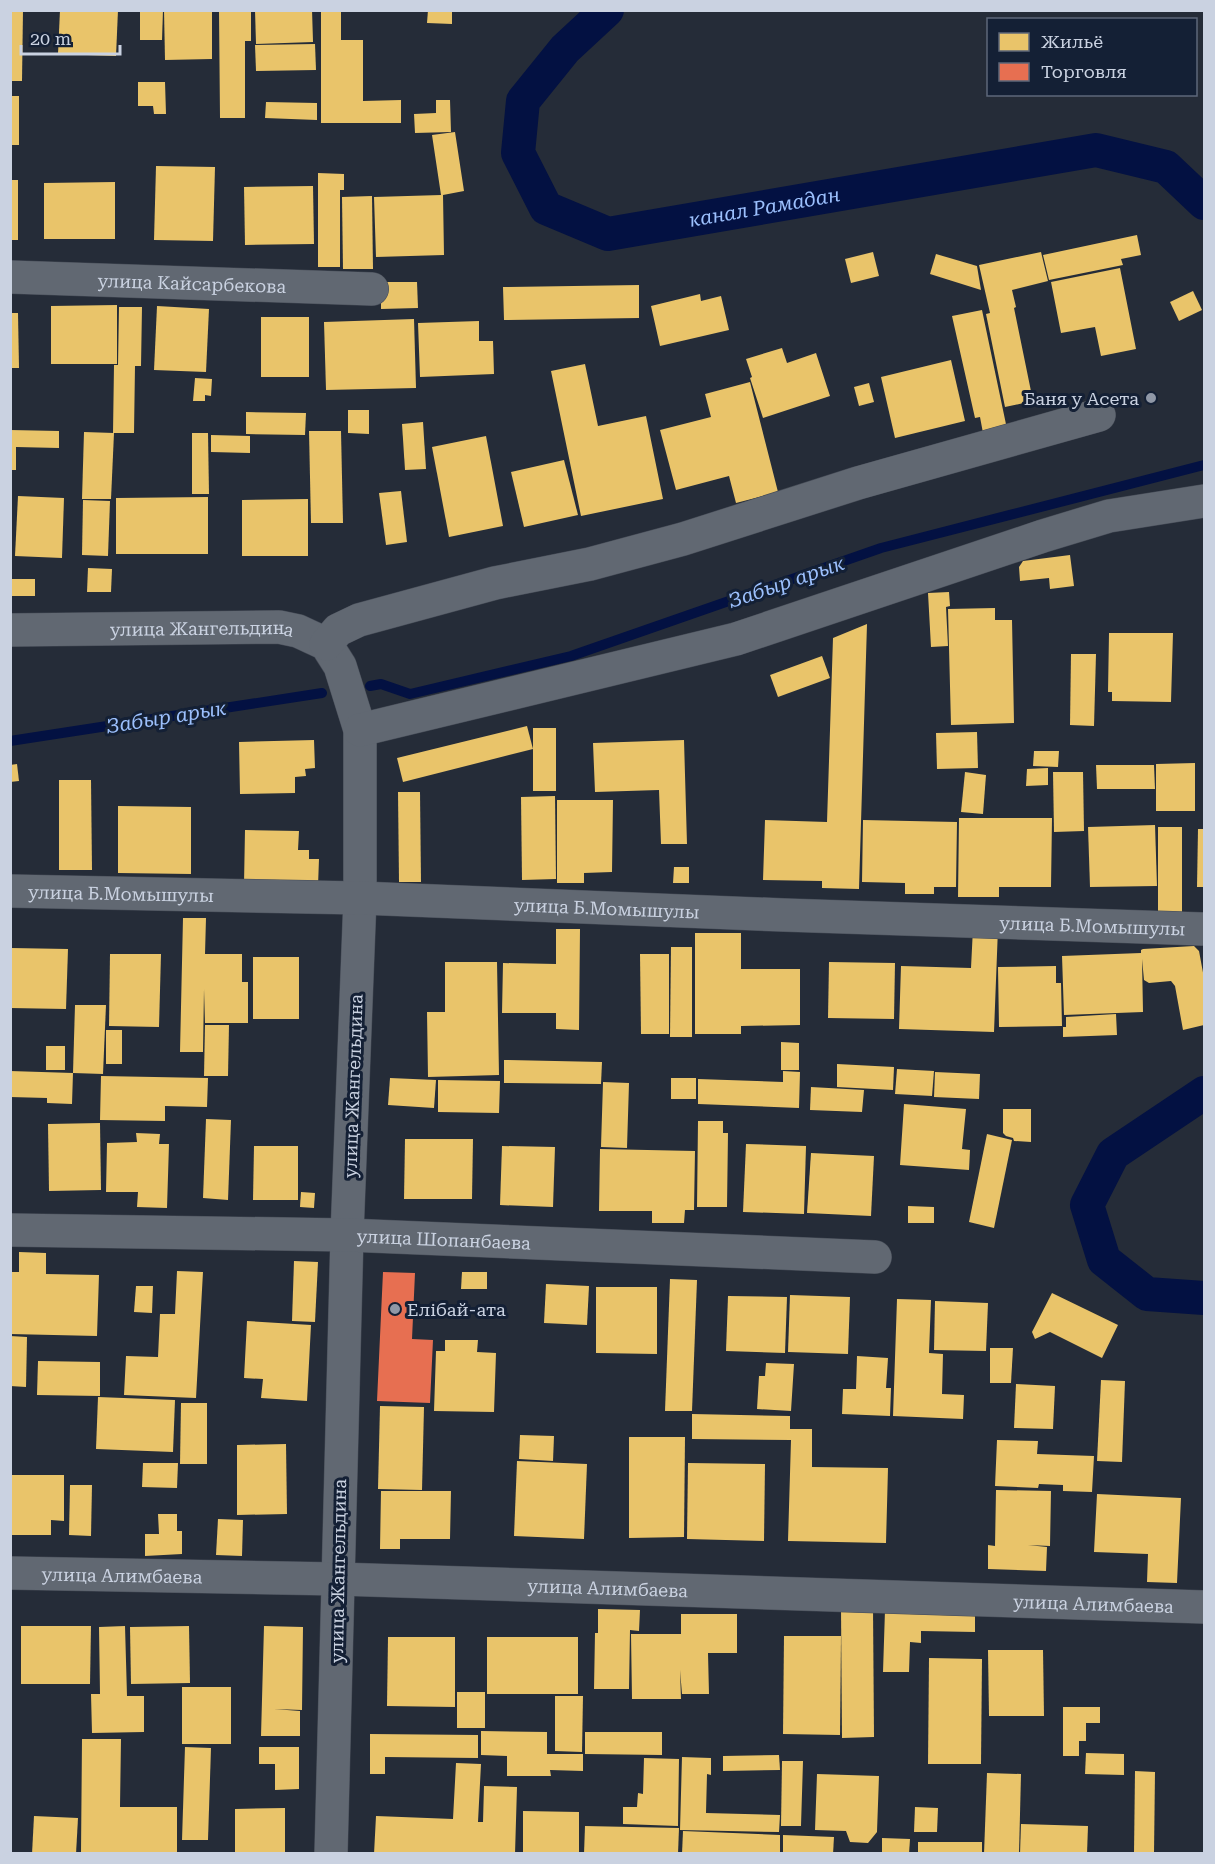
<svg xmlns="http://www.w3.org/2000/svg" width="1215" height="1864" viewBox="0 0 1215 1864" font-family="'Roboto Serif',serif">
	<rect width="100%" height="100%" fill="#252c38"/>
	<!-- homes -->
	<g fill="#e9c46a">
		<path d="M10,10H23L22,81H10Z"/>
		<path d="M60,10H118L116,56L58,54Z"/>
		<path d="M140,10H163L162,40H140Z"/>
		<path d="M164,10H212V59L165,60Z"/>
		<path d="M219,10H251V41H245V118H220Z"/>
		<path d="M255,10H312L313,42L256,44Z"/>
		<path d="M321,10H341V40H363V101L401,100V123H321Z"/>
		<path d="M428,10H452V24L427,23Z"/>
		<path d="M315,44L316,70L256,71L255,45Z"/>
		<path d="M138,82H165L166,114H154L153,106H138Z"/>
		<rect x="10" y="96" width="9" height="49"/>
		<path d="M436,100H450L451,132L415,133L414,114L436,113Z"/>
		<path d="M266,102L317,103V120L265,118Z"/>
		<path d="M455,132L464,191L443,195L444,255L376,257L374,197L441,195L432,135Z"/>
		<path d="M156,166L215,167L213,241L154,240Z"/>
		<path d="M318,173L344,174V190H340V267H318Z"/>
		<rect x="10" y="180" width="8" height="60"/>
		<path d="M115,182V239H44V183Z"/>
		<path d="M313,186L314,244L245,245L244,187Z"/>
		<path d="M372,196L373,269H343L342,197Z"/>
		<path d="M1137,235L1141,255L1121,259L1123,265L1049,280L1043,255Z"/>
		<path d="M873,252L879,276L851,283L845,259Z"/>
		<path d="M1041,252L1048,281L1012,290L1016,307L1014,308L1033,401L1005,407L986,314L990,313L979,265Z"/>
		<path d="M936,254L977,266L981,290L930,274Z"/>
		<path d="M1120,268L1136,349L1101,356L1095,327L1061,333L1051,282Z"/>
		<path d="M381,282H417L418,308L381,309Z"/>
		<path d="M639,285V318L504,320L503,287Z"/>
		<path d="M1193,291L1202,310L1179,321L1170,302Z"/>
		<path d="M700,294L701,301L721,296L729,330L660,346L651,306Z"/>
		<path d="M117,305V364H51V306Z"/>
		<path d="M157,306L209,309L206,372L154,370Z"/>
		<path d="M119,307H142L141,366H135L134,433H113L114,365H118Z"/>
		<path d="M982,310L1007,429L983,433L980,417L975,418L952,316Z"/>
		<path d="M10,313H18L19,368H10Z"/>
		<rect x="261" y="317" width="48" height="60"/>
		<path d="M414,319L416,388L326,390L324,322Z"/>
		<path d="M479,321V341H493L494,374L420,377L418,323Z"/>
		<path d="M782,348L787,363L816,353L830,396L763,418L750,378L752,377L746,359Z"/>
		<path d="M951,360L965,421L895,438L881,377Z"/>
		<path d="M585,364L598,426L646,416L663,499L581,516L551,371Z"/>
		<path d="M195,378L212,379L211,396L205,395V401H193Z"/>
		<path d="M750,382L778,492L736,503L729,476L676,490L660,430L711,417L705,394Z"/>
		<path d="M869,383L874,402L859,406L854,387Z"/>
		<path d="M348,410H369V434L348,433Z"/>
		<path d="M246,412L306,413L305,435L246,434Z"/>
		<path d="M423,422L426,469L405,470L402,424Z"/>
		<path d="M10,430L59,431V448L16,447V470H10Z"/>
		<path d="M309,431H341L343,523H311Z"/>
		<path d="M84,432L114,433L111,499H82Z"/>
		<path d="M192,433H208L209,494H192Z"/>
		<path d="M211,435L250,436V453L211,452Z"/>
		<path d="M486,436L503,526L449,537L432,447Z"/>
		<path d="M564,460L578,515L524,527L511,472Z"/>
		<path d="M401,491L407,542L386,545L379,493Z"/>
		<path d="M18,496L64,498L62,558L15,556Z"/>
		<path d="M208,497V554H116V498Z"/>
		<path d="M308,499V556H242V500Z"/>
		<path d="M83,500L110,501L108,556L82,555Z"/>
		<path d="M1070,555L1074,586L1050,589L1049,578L1020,581L1019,567L1023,561Z"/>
		<path d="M88,568L112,569L111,592H87Z"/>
		<rect x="11" y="579" width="24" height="17"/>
		<path d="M949,592L950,606L946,607L948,646L931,647L928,593Z"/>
		<path d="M995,608V620H1012L1014,723L951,725L948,609Z"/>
		<path d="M867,624L859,889L822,888V881L763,880L765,820L827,822L833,638Z"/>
		<path d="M1109,633H1173L1171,702L1112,701V692H1108Z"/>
		<path d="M1071,654H1096L1094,726L1070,725Z"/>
		<path d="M822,656L830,678L778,697L770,675Z"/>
		<path d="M527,726L533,749L403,782L397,758Z"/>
		<rect x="533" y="728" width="23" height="63"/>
		<path d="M977,732L978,768L937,769L936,733Z"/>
		<path d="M314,740L315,768L305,769L306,776L295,777V793L240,794L239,742Z"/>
		<path d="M684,740L687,844H661L659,790L595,792L593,743Z"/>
		<path d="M1034,751H1059L1058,767L1033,766Z"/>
		<path d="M1195,763V811H1156V764Z"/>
		<path d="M17,764L19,781L10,782V765Z"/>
		<path d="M1096,765H1154L1155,789H1097Z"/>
		<path d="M1048,768V785L1026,786L1027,769Z"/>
		<path d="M965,772L986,775L983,814L961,812Z"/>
		<path d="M1053,772H1083L1084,831L1054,832Z"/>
		<path d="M59,780H91L92,870H59Z"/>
		<path d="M398,792H420L421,882H399Z"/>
		<path d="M555,796L556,879L522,880L521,797Z"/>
		<path d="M557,800H613L612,872L584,873V883H557Z"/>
		<path d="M118,806L191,807V874L118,873Z"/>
		<path d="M959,818H1052L1051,887H999V897H958Z"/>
		<path d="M863,820L957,822L956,887H934V894H905V883L862,882Z"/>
		<path d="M1155,825L1157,886L1090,887L1088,827Z"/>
		<path d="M1158,827H1182V916L1158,917Z"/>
		<path d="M1198,829H1204V887H1197Z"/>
		<path d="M245,830L299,831L298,850H309V859H319L318,886L244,884Z"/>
		<path d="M674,867H689V883H673Z"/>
		<path d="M183,918H206L205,954H242V982H248V1023H205L204,989L203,1052H180Z"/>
		<path d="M973,928H998L994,1032L899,1029L901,966L971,968Z"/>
		<path d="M556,929H580L579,1030L556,1029V1013H502L503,963L556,964Z"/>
		<path d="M695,933H741V969H800V1025L741,1026V1034H695Z"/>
		<path d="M1194,946L1199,951L1204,978V1025L1183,1030L1175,986L1171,981L1149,983L1144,980L1142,959L1143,1012L1064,1015L1062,956L1141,953V950L1143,949Z"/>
		<path d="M671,947H692V1037H670Z"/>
		<path d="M11,948L68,949L66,1009L10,1008Z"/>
		<path d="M110,954H161L159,1027L109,1026Z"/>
		<path d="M640,954H669V1034H641Z"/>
		<rect x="253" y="957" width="46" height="62"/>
		<path d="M445,962H497L499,1075L428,1077L427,1012H445Z"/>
		<path d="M829,962L895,963L894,1019L828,1018Z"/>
		<path d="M1056,966V983H1061L1062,1026L999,1027L998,967Z"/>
		<path d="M75,1005H106L103,1074L73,1073Z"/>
		<path d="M1116,1014L1117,1035L1063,1037V1027H1066V1017Z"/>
		<path d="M205,1025H229L228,1076H204Z"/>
		<rect x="106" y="1030" width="16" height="34"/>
		<path d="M781,1042L799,1043V1070H781Z"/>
		<rect x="46" y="1046" width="19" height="24"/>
		<path d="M504,1060L602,1062L601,1084L504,1083Z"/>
		<path d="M837,1064L894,1067L893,1090L837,1087Z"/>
		<path d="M897,1069L934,1071L932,1096L895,1094Z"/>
		<path d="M10,1071L73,1073L72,1104L47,1103V1098L10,1097Z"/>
		<path d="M783,1071L800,1072L799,1108L698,1104V1079L783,1082Z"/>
		<path d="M935,1072L980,1074L979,1099L934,1097Z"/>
		<path d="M101,1076L208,1078L207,1107L165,1106V1121L100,1120Z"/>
		<path d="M390,1078L436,1080L434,1108L388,1105Z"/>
		<rect x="671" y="1078" width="25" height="21"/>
		<path d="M438,1080L500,1081L499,1113L438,1112Z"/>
		<path d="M603,1082L629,1083L627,1148L601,1147Z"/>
		<path d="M811,1087L864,1090L862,1112L810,1110Z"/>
		<path d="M904,1104L966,1109L962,1149L970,1150L969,1170L900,1165Z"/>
		<path d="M1003,1109H1031V1142L1014,1141L1013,1138L1006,1136L1003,1133Z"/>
		<path d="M206,1119L231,1120L228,1200L203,1198Z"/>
		<path d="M698,1121H723V1133H728L727,1207H697Z"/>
		<path d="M100,1123L101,1190L49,1191L48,1124Z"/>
		<path d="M136,1133L160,1134L159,1144H169L167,1208L137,1207L138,1192H106L107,1143L137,1142Z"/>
		<path d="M987,1134L1012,1140L994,1228L969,1222Z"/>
		<path d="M405,1139H473L472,1199H404Z"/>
		<path d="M746,1144L806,1146L804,1214L743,1212Z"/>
		<path d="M254,1146H298V1200H253Z"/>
		<path d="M502,1146L555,1147L553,1207L500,1205Z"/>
		<path d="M600,1149L695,1151L694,1210H685L684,1223H652V1211H599Z"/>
		<path d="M811,1153L874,1156L871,1216L807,1213Z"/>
		<path d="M301,1192L315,1193L314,1208L300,1207Z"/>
		<path d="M908,1206L934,1207V1223H908Z"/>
		<path d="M19,1252L46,1253V1274L99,1275L97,1336L10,1334V1272H19Z"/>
		<path d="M294,1261L318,1262L315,1322L292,1321Z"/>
		<path d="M177,1271L203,1272L196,1398L124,1395L126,1356L158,1357L160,1314H175Z"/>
		<path d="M462,1272H487V1289H461Z"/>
		<path d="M670,1279L697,1280L692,1411H665Z"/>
		<path d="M546,1284L589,1286L587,1325L544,1323Z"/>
		<path d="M136,1286H153L152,1313L134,1312Z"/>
		<path d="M596,1287H657V1354L596,1353Z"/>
		<path d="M1052,1293L1118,1325L1102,1358L1050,1332L1035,1339L1032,1332Z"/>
		<path d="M790,1295L850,1297L848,1354L788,1352Z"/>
		<path d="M728,1296L787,1297L785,1353L726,1351Z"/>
		<path d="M897,1299L931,1300L929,1353L943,1354L942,1394L964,1395L963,1419L893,1416Z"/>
		<path d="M935,1301L988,1303L986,1351L934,1350Z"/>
		<path d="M247,1321L311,1325L307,1401L261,1398L263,1379L244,1378Z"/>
		<path d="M10,1336L27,1337L26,1387L10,1386Z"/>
		<path d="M445,1340H478L477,1352L496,1353L494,1412L434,1411L436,1351H445Z"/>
		<path d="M990,1348H1013L1011,1383H990Z"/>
		<path d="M857,1356L888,1358L886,1388H891L890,1416L842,1414L843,1389H856Z"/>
		<path d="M38,1361L100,1362V1396L37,1395Z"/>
		<path d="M766,1363L794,1364L791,1411L757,1409L759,1376H765Z"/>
		<path d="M1101,1380L1125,1381L1122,1462L1097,1461Z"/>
		<path d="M1016,1384L1055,1386L1053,1429L1014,1428Z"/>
		<path d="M98,1397L175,1400L173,1452L96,1449Z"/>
		<path d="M181,1403H207V1464H180Z"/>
		<path d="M380,1406L424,1407L422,1490L378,1489Z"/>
		<path d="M692,1414L790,1416V1429H812V1467L888,1468L886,1543L788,1541L791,1440L692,1439Z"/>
		<path d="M520,1435L554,1436L553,1461L519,1459Z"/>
		<path d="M629,1437H685L684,1537L629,1538Z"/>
		<path d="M997,1440L1038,1441L1037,1454L1094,1456L1092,1492L1063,1491V1485L1039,1484L1038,1488L995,1486Z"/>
		<path d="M286,1444L287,1514L237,1515V1445Z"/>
		<path d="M517,1461L587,1464L584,1539L514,1536Z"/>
		<path d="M143,1463H178L177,1488L142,1487Z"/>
		<path d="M688,1463L765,1464L764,1541L687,1539Z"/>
		<path d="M10,1475H64V1521L51,1520V1535H10Z"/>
		<path d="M70,1485H92L91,1536L69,1535Z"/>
		<path d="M996,1490L1051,1491L1050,1546L1028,1545L1047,1547L1046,1571L988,1569V1545L995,1546Z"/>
		<path d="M381,1491H451L450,1539H400V1549H380Z"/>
		<path d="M1097,1494L1181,1498L1177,1583L1147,1582L1148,1554L1094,1552Z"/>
		<path d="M158,1514H177V1531H182V1554L145,1556V1534H159Z"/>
		<path d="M218,1519L243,1520L242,1556L216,1555Z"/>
		<path d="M841,1608H873L874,1737L842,1738Z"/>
		<path d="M598,1609L640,1610L639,1631L630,1630L629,1689H594L595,1633H598Z"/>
		<path d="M885,1610L975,1613V1632L921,1631V1643L910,1642L909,1672H883Z"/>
		<path d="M681,1614H737V1653H708L709,1694H682L680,1670L681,1699H632L631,1634H681Z"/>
		<path d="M21,1626H91L90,1684H21Z"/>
		<path d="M125,1626L127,1696H144V1732L92,1733L91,1694H100L99,1627Z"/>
		<path d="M189,1626L190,1683L131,1684L130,1627Z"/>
		<path d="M264,1626L303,1627L302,1710L274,1709L300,1711V1736H261Z"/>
		<path d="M784,1636H841L840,1735L783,1734Z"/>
		<path d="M388,1637H455V1707L387,1706Z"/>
		<rect x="487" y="1637" width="91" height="57"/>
		<path d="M988,1650H1043L1044,1716H989Z"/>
		<path d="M929,1658L982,1659L981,1764H928Z"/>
		<rect x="182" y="1687" width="49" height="57"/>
		<rect x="457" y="1692" width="28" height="36"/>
		<path d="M555,1696H583L582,1752L555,1751Z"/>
		<path d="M1063,1707H1100V1723H1086V1741H1079V1756H1063Z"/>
		<path d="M481,1731L547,1732V1754H583V1771L550,1770L551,1776H507V1756L481,1755Z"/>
		<path d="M585,1732H662V1755L585,1754Z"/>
		<path d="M370,1734L478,1735V1758L385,1757V1774H370Z"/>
		<path d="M82,1739H121L120,1807H177V1854H81Z"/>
		<path d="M185,1747L211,1748L208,1840H182Z"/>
		<path d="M259,1747H299V1789L275,1790V1764H259Z"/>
		<path d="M1086,1753L1124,1754V1775L1085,1774Z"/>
		<path d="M779,1755L780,1770L723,1771V1756Z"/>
		<path d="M682,1757L711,1758V1775L707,1774L706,1813L780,1815L779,1832L680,1830Z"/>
		<path d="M644,1758L679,1759L678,1826L623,1824V1807H637L638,1793L643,1794Z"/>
		<path d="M782,1761H803L801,1826H781Z"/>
		<path d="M456,1763L481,1764L478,1822H483L484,1786L517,1787L515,1854H374L376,1816L453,1819Z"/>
		<path d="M1135,1771L1155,1772L1154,1854H1134Z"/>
		<path d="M987,1773L1021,1774L1019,1854H984Z"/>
		<path d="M817,1774L879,1776L877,1832L868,1843L850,1842L846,1831L815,1830Z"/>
		<path d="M915,1807L938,1808L937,1832H914Z"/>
		<path d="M285,1808V1854H235V1809Z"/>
		<path d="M523,1811L579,1812V1854H523Z"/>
		<path d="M34,1816L78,1818L76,1854H32Z"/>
		<path d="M1021,1824L1088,1826L1087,1854H1020Z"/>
		<path d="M585,1826L679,1828L678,1854H584Z"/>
		<path d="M683,1831L780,1835V1854H682Z"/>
		<path d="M783,1835L834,1837L833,1854H783Z"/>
		<path d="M882,1838L910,1839L909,1854H882Z"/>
		<rect x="918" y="1842" width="64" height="12"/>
	</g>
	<!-- shops -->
	<path fill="#e76f51" d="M383,1272L415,1273L412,1339L433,1340L430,1403L377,1401Z"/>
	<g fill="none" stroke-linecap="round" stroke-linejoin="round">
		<!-- stream -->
		<g stroke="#031142" stroke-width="10">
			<path d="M370,686L381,684L410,694L571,656L881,548L1204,465"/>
			<path d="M10,741L322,693"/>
		</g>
		<!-- canal -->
		<g stroke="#031142" stroke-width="34">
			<path id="s1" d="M607,10L565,49L523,101L518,153L546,208L608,234L1096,150L1166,167L1204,203"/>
			<path d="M1204,1093L1113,1154L1087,1205L1104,1260L1147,1294L1204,1298"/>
		</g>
		<defs>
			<g id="minor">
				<path id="s2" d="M10,277L372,289"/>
				<path id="s3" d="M10,630L279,627L298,631L326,644L340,666L360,730V898L347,1235L331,1854"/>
				<path d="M326,644L338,630L359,620L495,583L590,564L683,539L858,483L1099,415"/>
				<path d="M360,730L736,639L1043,536L1109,516L1204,501"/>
				<path id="s4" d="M10,891L360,898L784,915L1202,929"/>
				<path id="s5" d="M10,1230L347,1235L875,1257"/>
				<path id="s6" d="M10,1573L338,1579L1204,1607"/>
			</g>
		</defs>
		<!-- minor casing -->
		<use href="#minor" stroke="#444a55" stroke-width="34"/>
		<!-- minor -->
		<use href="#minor" stroke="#616872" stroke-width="33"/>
	</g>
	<!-- markers -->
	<g fill="#9098a6" stroke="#142035" stroke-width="2">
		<circle cx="1151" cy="398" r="6"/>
		<circle cx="395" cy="1309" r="6"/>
	</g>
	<g text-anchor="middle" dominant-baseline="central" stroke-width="6" stroke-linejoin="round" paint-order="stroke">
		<!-- street labels -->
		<g font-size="18" fill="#cad2e1" stroke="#142035">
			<text stroke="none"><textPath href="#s2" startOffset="182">улица Кайсарбекова</textPath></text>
			<text stroke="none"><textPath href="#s3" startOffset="192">улица Жангельдина</textPath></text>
			<text stroke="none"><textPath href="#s4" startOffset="111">улица Б.Момышулы</textPath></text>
			<text stroke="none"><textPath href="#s4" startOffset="597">улица Б.Момышулы</textPath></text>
			<text stroke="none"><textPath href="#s4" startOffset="1083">улица Б.Момышулы</textPath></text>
			<text transform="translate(353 1086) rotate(-88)">улица Жангельдина</text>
			<text stroke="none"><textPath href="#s5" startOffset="434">улица Шопанбаева</textPath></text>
			<text transform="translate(338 1571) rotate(-89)">улица Жангельдина</text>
			<text stroke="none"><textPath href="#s6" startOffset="112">улица Алимбаева</textPath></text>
			<text stroke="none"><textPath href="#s6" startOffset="598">улица Алимбаева</textPath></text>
			<text stroke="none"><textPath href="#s6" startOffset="1084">улица Алимбаева</textPath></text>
		</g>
		<!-- poi labels -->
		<g font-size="18" fill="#cad2e1" stroke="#142035" text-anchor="end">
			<text x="1139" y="398">Баня у Асета</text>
			<text x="407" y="1309" text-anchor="start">Елібай-ата</text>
		</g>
		<!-- water labels -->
		<g font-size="20" font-style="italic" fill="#9cc0fd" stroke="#142035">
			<text stroke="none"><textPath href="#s1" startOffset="464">канал Рамадан</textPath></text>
			<text transform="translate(786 582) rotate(-19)">Забыр арык</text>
			<text transform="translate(166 717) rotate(-9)">Забыр арык</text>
		</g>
	</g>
	<!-- border -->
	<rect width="1215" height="1864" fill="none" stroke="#cad2e1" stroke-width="24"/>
	<!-- legend -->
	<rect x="987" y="18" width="210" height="78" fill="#142035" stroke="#5d677a" stroke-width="1.5"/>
	<rect x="999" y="33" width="30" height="18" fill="#e9c46a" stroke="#5d677a" stroke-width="1.5"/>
	<text x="1041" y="48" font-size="18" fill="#cad2e1">Жильё</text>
	<rect x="999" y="63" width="30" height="18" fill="#e76f51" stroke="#5d677a" stroke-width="1.5"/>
	<text x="1041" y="78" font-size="18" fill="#cad2e1">Торговля</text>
	<!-- scale -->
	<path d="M21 45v9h99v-9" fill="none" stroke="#cad2e1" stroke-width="3"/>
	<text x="30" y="45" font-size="18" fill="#cad2e1" stroke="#142035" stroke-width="4.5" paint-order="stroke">20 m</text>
</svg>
